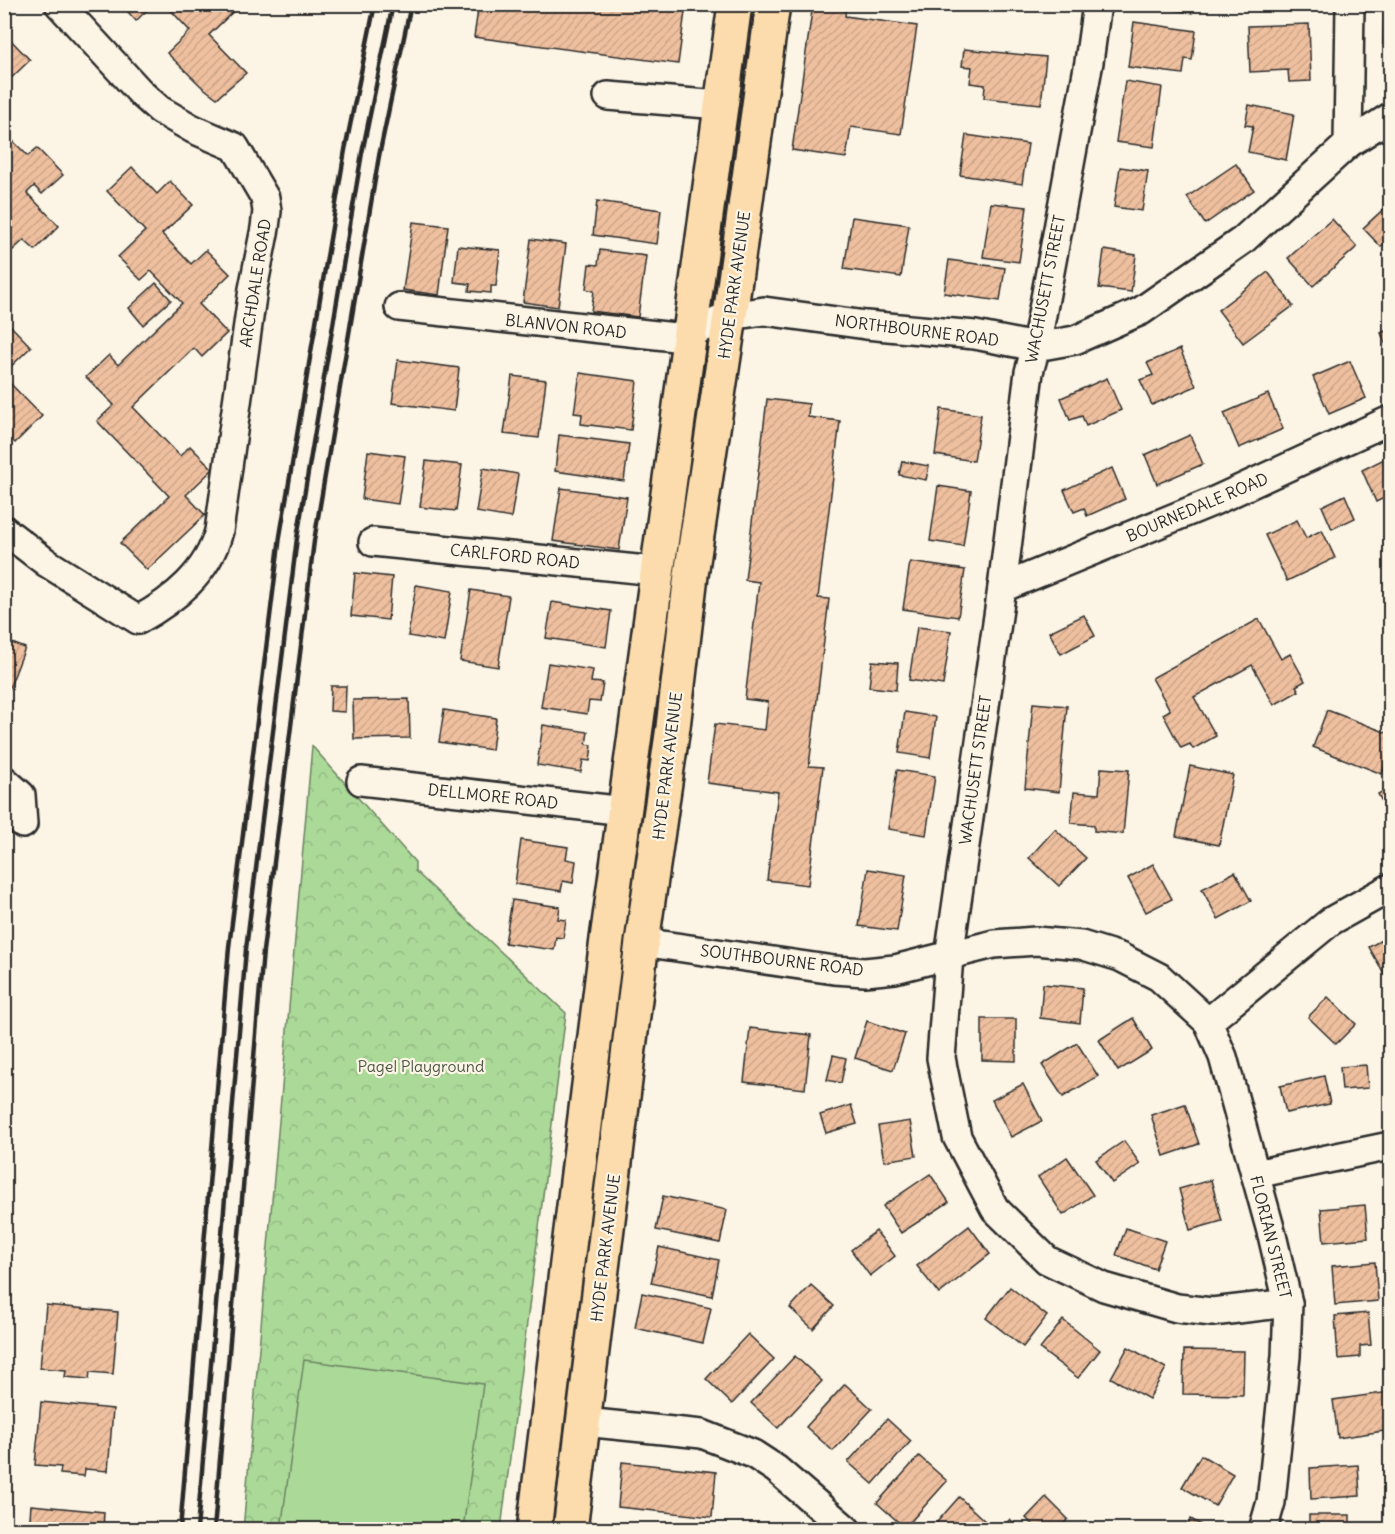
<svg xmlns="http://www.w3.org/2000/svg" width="1395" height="1534" viewBox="0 0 1395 1534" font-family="Delius,sans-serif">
	<defs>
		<pattern id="park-crowns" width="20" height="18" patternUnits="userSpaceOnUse" patternTransform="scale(1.5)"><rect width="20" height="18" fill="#abd998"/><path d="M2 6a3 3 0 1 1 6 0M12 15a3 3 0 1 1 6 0" fill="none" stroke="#93ba83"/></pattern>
		<pattern id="building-hatch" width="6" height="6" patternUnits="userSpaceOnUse" patternTransform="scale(1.5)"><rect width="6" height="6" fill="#efc09f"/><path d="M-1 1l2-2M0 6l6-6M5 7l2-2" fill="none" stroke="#cda589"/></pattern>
	</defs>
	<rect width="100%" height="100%" fill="#fcf5e5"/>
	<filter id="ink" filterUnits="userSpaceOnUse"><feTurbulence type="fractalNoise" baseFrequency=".0167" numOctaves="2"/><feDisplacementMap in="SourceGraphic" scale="12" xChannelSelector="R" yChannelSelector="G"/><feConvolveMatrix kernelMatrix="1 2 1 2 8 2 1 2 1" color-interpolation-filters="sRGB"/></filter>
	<g filter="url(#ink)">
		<!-- park -->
		<path fill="url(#park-crowns)" stroke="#6b8262" stroke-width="1.5" d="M312,746L415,862V871L566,1013L501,1529L243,1530Z"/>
		<!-- pitch -->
		<path fill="#abd998" stroke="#6b8262" stroke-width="1.5" d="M304,1360L483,1384L463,1529H281Z"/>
		<!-- building -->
		<g fill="url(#building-hatch)" stroke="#2b2b2b" stroke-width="1.5">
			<path d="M121,4H153L136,21Z"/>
			<path d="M165,4H241L209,35L246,73L217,98L202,87L167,53L190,31Z"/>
			<path d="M453,4H686L678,64L474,37L478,10L452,6Z"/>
			<path d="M813,4H846L845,16L917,26L901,134L851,127L846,158L792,150Z"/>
			<path d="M1138,4H1193L1192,13Z"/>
			<path d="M1247,4H1271L1247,8Z"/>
			<path d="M1289,4H1310V8L1290,10Z"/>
			<path d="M1384,6L1390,7V45L1383,44Z"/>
			<path d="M1134,22L1196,31L1192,60L1185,59L1183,74L1128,67Z"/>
			<path d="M1309,24L1311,81L1289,82L1288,70L1250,72L1248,26Z"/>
			<path d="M4,33L30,60L4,85Z"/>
			<path d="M964,49L1046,57L1041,104L984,98L985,85L970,83L972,67L962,66Z"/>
			<path d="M1125,81L1162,87L1154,147L1116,142Z"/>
			<path d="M1249,105L1294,114L1286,160L1248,152L1253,126L1245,125Z"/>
			<path d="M4,132L28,156L37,148L63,175L42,194L34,186L27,193L59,226L35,250L24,240L4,258V200L12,193L4,185Z"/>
			<path d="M966,135L1028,144L1022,184L960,175Z"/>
			<path d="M1236,164L1254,190L1205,224L1187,197Z"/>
			<path d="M132,167L157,194L170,181L193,205L162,234L191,264L206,250L230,274L199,304L227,333L202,357L194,348L133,407L180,456L190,446L213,469L186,495L205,515L147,570L120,543L169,496L97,421L114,405L86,377L109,355L118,365L182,303L151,271L141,280L118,257L145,231L107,191Z"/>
			<path d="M1120,167L1148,171L1142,211L1114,207Z"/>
			<path d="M597,201L661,210L657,244L593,235Z"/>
			<path d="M991,203L1027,207L1019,262L983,257Z"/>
			<path d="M1390,203V239L1381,247L1363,228Z"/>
			<path d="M852,217L909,225L901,277L844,269Z"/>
			<path d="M1332,219L1357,247L1313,286L1288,258Z"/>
			<path d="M413,222L448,226L439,295L403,290Z"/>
			<path d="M531,239L566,244L558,307L523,302Z"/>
			<path d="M458,246L500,250L496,286H491V293L469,291L470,284L454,282Z"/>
			<path d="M600,250L646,256L638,317L591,311L594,291L586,289L589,264L598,265Z"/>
			<path d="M1104,250L1136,255L1131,292L1099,288Z"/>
			<path d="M949,260L1005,268L1000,301L944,293Z"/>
			<path d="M1268,272L1293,306L1243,343L1218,310Z"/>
			<path d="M156,283L171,300L143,325L129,308Z"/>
			<path d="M6,321L31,347L4,373V323Z"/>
			<path d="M1390,329V355L1381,333Z"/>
			<path d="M1180,349L1196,386L1152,405L1140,380L1153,375L1147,363Z"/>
			<path d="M398,360L459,368L454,411L392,403Z"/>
			<path d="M1350,361L1366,398L1329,414L1313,377Z"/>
			<path d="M580,373L637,381L631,430L581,424L582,414L574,413Z"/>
			<path d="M512,376L546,380L539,438L504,434Z"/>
			<path d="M4,377L42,416L15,443L4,432Z"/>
			<path d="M1107,378L1121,410L1086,426L1082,416L1070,420L1061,398Z"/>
			<path d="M1268,394L1283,429L1239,448L1224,413Z"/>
			<path d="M767,399L809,404L808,417L840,421L818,598L829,599L809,766L823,767L808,885L767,880L778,792L707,783L715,724L765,730L768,702L745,699L759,582L745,580Z"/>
			<path d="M941,409L981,415L974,461L935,455Z"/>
			<path d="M559,435L629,444L624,481L555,471Z"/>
			<path d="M1190,435L1203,464L1157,484L1145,455Z"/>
			<path d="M368,451L405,456L398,504L362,499Z"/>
			<path d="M1390,456V495L1376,502L1362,470Z"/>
			<path d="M426,461L462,465L456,511L420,507Z"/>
			<path d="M902,461L929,466L926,480L899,475Z"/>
			<path d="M483,468L518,474L511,518L476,512Z"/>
			<path d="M1112,468L1125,499L1087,516L1084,508L1074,512L1064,490Z"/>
			<path d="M938,486L971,491L963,546L930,541Z"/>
			<path d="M561,488L627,497L619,550L553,541Z"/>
			<path d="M1345,495L1355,518L1332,529L1322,506Z"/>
			<path d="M1297,520L1306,538L1322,530L1335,558L1287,581L1265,535Z"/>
			<path d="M910,562L965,570L958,617L903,609Z"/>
			<path d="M355,573L392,577L388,620L351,616Z"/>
			<path d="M416,585L452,591L444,642L408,636Z"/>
			<path d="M471,590L509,596L498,667L460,661Z"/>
			<path d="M552,602L611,611L606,647L546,638Z"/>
			<path d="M1084,615L1095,636L1061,654L1049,632Z"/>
			<path d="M1259,619L1281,659L1290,654L1305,681L1296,686L1299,691L1274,705L1252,665L1194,697L1216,736L1193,749L1190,744L1181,748L1163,714L1170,710L1152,678Z"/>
			<path d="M917,627L951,631L943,685L909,680Z"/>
			<path d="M4,640L25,648L4,702Z"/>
			<path d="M872,661L898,663L896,690L869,687Z"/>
			<path d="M548,663L593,670L591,682L603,683L600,702L589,701L587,714L541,707Z"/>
			<path d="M331,686H346L345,712L330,711Z"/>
			<path d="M409,699L410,738L354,739L353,700Z"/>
			<path d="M1033,703L1067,706L1059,792L1025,788Z"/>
			<path d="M444,710L496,718L492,750L439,742Z"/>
			<path d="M1327,710L1390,734V752L1382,774L1313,747Z"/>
			<path d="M905,712L936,717L930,758L899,753Z"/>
			<path d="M543,725L588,732L586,744L592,745L590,761L583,760L581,772L537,765Z"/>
			<path d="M1190,766L1233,775L1219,845L1176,836Z"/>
			<path d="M1101,768L1129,770L1123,834L1094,831V825L1071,823L1074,792L1099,794Z"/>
			<path d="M897,770L935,776L926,835L888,829Z"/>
			<path d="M1390,787V817L1378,794Z"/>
			<path d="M1055,829L1086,858L1059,886L1029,858Z"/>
			<path d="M521,840L568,847L566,859L576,861L573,883L563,881L561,891L515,884Z"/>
			<path d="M1153,864L1172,899L1146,912L1128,878Z"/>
			<path d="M868,869L906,875L897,931L859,926Z"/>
			<path d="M1235,872L1251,901L1218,919L1202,889Z"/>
			<path d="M512,900L560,907L558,919L566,920L563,938L556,937L554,950L505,943Z"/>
			<path d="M1390,935V984L1369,947Z"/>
			<path d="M1043,984L1083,988L1080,1023L1040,1018Z"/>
			<path d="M1328,997L1356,1024L1336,1044L1308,1017Z"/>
			<path d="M1133,1018L1152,1050L1118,1071L1099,1040Z"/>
			<path d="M982,1019H1016V1061L982,1060Z"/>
			<path d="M867,1021L905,1034L893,1070L855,1058Z"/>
			<path d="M750,1028L811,1035L805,1089L744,1082Z"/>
			<path d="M1077,1043L1098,1076L1063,1097L1042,1065Z"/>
			<path d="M833,1055L846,1058L841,1083L827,1080Z"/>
			<path d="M1366,1065L1368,1088L1342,1090L1340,1067Z"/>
			<path d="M1324,1076L1330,1104L1286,1113L1280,1086Z"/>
			<path d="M1023,1084L1042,1121L1011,1137L992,1100Z"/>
			<path d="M1185,1104L1199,1144L1164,1156L1151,1115Z"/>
			<path d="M851,1105L857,1124L826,1133L820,1115Z"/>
			<path d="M910,1121L916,1156L884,1161L878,1126Z"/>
			<path d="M1124,1141L1140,1164L1112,1183L1096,1160Z"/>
			<path d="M1067,1157L1093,1195L1063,1215L1038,1177Z"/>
			<path d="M930,1174L949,1202L901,1233L883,1206Z"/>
			<path d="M1211,1180L1222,1221L1190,1230L1179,1189Z"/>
			<path d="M663,1196L727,1210L720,1243L656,1230Z"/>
			<path d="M1365,1205L1368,1238L1324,1242L1321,1209Z"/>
			<path d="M969,1226L990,1254L939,1294L917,1266Z"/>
			<path d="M1126,1228L1165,1241L1155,1269L1116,1255Z"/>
			<path d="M876,1231L895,1256L870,1276L851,1250Z"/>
			<path d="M659,1247L719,1260L712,1296L651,1283Z"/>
			<path d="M1375,1262L1378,1301L1335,1305L1332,1266Z"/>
			<path d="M811,1285L834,1306L813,1329L790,1308Z"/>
			<path d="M1010,1287L1047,1316L1023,1347L986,1318Z"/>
			<path d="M642,1293L711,1308L703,1343L635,1328Z"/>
			<path d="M46,1305L118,1312L113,1374L90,1372L89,1379L65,1377L66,1370L40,1368Z"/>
			<path d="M1368,1313L1371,1345L1360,1346V1357L1338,1359L1335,1316Z"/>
			<path d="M1063,1320L1100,1350L1078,1378L1040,1349Z"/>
			<path d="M748,1334L774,1359L732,1404L706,1379Z"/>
			<path d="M1128,1347L1166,1368L1149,1399L1111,1378Z"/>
			<path d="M1184,1350L1244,1351L1243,1395L1183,1394Z"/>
			<path d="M795,1356L822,1381L778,1428L751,1403Z"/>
			<path d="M845,1384L872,1409L833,1451L806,1427Z"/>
			<path d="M1390,1392V1430L1338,1438L1333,1400Z"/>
			<path d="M41,1402L113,1409L108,1471L85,1469L84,1476L60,1474L61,1467L35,1465Z"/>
			<path d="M887,1419L911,1441L873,1484L848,1462Z"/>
			<path d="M1201,1455L1233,1474L1215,1506L1182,1487Z"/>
			<path d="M919,1456L947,1481L905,1528L877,1503Z"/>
			<path d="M622,1462L716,1472L712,1517L618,1507Z"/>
			<path d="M1358,1465L1360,1496L1311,1499L1310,1468Z"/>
			<path d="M959,1497L986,1522L979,1530H930Z"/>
			<path d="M1046,1497L1068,1519L1058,1530H1038L1026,1518Z"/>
			<path d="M31,1505L104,1512L103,1530H29Z"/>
			<rect x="1309" y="1515" width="41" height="15"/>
			<path d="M1010,1519L1022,1530H1001Z"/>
			<path d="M1191,1519L1209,1530H1185Z"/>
		</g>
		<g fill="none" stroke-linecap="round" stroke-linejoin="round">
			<defs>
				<g id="street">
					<path d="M1097,4L1089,62L1036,347L1029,372L1002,588L949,957L941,1058L957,1137L995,1209L1047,1260L1104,1287L1177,1308L1212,1312L1288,1303"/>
					<path d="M608,96L720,105"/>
					<path d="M1348,144L1350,4"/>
					<path d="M399,307L675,337L690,333L730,316L764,311L866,325L975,335L1036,347L1075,340L1141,311L1243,240L1348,144L1390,117"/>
					<path d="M4,530L47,563L138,620C174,600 208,573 219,531L253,289L265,228L267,211L265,198L235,147L193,129L160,110L142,94L59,4"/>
					<path d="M373,542L656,571"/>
					<path d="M1002,588L1212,502L1390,420"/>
					<path d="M4,780L21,795L23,824"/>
					<path d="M361,781L625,811"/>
					<path d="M642,942L834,970L865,972L895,969L994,944L1036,941L1081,945L1120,957L1159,977L1208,1022L1223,1057L1272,1235L1288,1303L1286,1356L1271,1502L1263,1530"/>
					<path d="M1208,1022L1331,921L1390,888"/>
					<path d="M1255,1174L1390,1146"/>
					<path d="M584,1422L702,1434L753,1454L776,1469L847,1530"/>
				</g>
				<g id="primary">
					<path d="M534,1530L607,939L735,4"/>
					<path d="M570,1530L642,942L673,727L691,575L730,316L773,4"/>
				</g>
			</defs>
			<!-- street casing -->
			<use href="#street" stroke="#2b2b2b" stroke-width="32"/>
			<!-- primary casing -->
			<use href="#primary" stroke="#2b2b2b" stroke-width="38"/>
			<!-- street -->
			<use href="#street" stroke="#fcf5e5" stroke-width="27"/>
			<!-- primary -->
			<use href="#primary" stroke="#fcdcac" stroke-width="33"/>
			<!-- rail -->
			<g stroke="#2b2b2b" stroke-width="4.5">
				<path d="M180,1530L229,947L280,536L345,150L375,4"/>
				<path d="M197,1530L246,949L297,538L362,153L393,4"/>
				<path d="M214,1530L263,951L314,541L379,156L411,4"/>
			</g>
		</g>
	</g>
	<g text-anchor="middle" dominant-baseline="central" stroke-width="4.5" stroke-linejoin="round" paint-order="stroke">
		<!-- street labels -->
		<g font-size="16" fill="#2b2b2b" stroke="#fcf5e5">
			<text transform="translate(255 283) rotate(-81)">ARCHDALE ROAD</text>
			<text transform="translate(734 285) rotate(-82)">HYDE PARK AVENUE</text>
			<text transform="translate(1045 289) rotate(-79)">WACHUSETT STREET</text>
			<text transform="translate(566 326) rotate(6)">BLANVON ROAD</text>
			<text transform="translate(917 330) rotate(7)">NORTHBOURNE ROAD</text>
			<text transform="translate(1197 507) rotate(-23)">BOURNEDALE ROAD</text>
			<text transform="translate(515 556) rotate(6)">CARLFORD ROAD</text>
			<text transform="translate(667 766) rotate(-83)">HYDE PARK AVENUE</text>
			<text transform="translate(975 770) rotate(-82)">WACHUSETT STREET</text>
			<text transform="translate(493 796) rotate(6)">DELLMORE ROAD</text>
			<text transform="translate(782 960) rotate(7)">SOUTHBOURNE ROAD</text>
			<text transform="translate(1271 1237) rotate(76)">FLORIAN STREET</text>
			<text transform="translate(605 1248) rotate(-83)">HYDE PARK AVENUE</text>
		</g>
		<!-- park labels -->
		<g font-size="16" fill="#4b5646" stroke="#fcf5e5">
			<text x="421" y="1066">Pagel Playground</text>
		</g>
	</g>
	<!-- margin -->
	<rect width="1395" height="1534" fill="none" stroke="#fcf5e5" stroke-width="24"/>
	<rect x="12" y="12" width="1371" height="1510" fill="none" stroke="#2b2b2b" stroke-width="2" filter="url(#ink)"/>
</svg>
